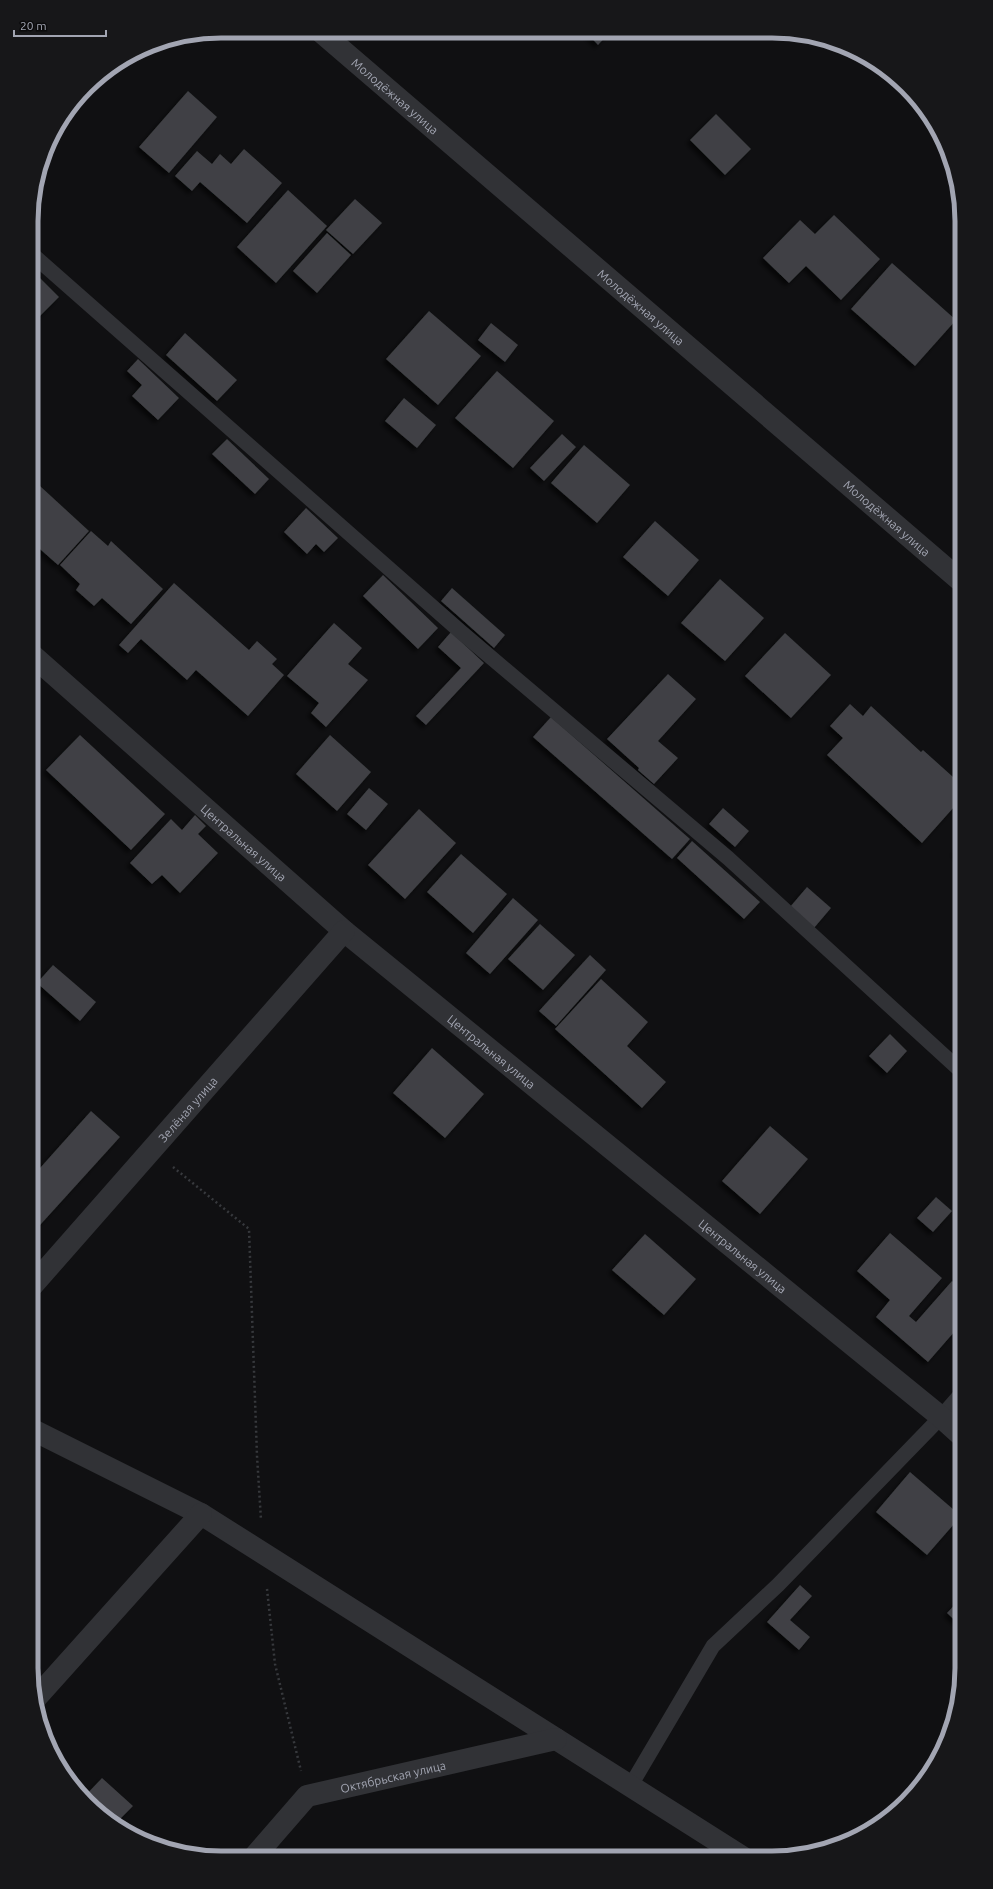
<svg xmlns="http://www.w3.org/2000/svg" width="993" height="1889" viewBox="0 0 993 1889" font-family="Ubuntu,sans-serif">
	<defs>
		<filter id="shadow"><feDropShadow dx="-3.5" dy="3.5" stdDeviation="2" flood-color="#0009"/></filter>
	</defs>
	<rect width="100%" height="100%" fill="#101012"/>
	<!-- building -->
	<g fill="#3f4044" filter="url(#shadow)">
		<path d="M587,33H609L598,45Z"/>
		<path d="M188,91L217,117L169,173L139,147Z"/>
		<path d="M716,114L751,149L725,175L690,140Z"/>
		<path d="M244,149L282,183L247,223L200,182L192,191L175,176L197,151L212,164L220,154L231,164Z"/>
		<path d="M288,190L327,226L276,283L237,247Z"/>
		<path d="M355,199L382,223L353,254L326,230Z"/>
		<path d="M834,215L880,259L841,300L806,266L789,283L763,258L800,220L815,234Z"/>
		<path d="M327,233L351,255L317,293L293,271Z"/>
		<path d="M892,263L956,320L915,366L851,309Z"/>
		<path d="M33,271L59,297L38,318L32,312Z"/>
		<path d="M429,311L481,356L438,405L386,359Z"/>
		<path d="M491,323L518,345L505,362L478,340Z"/>
		<path d="M185,333L237,380L217,401L166,355Z"/>
		<path d="M138,359L179,398L158,420L132,396L142,385L127,371Z"/>
		<path d="M497,371L554,421L513,468L455,418Z"/>
		<path d="M404,398L436,425L417,448L385,421Z"/>
		<path d="M562,434L576,447L544,481L530,468Z"/>
		<path d="M227,439L269,479L255,494L212,454Z"/>
		<path d="M584,445L630,485L597,523L551,483Z"/>
		<path d="M40,486L89,531L58,565L32,542V494Z"/>
		<path d="M306,508L338,538L324,552L316,544L307,554L284,532Z"/>
		<path d="M655,521L699,560L668,596L623,557Z"/>
		<path d="M91,531L108,546L111,541L163,589L131,624L102,598L94,606L76,590L80,584L60,565Z"/>
		<path d="M383,575L438,628L418,649L363,596Z"/>
		<path d="M720,579L764,618L725,661L681,623Z"/>
		<path d="M174,583L249,650L257,641L277,659L272,664L284,675L248,716L196,670L187,680L141,639L128,653L119,645Z"/>
		<path d="M452,588L505,635L494,648L441,601Z"/>
		<path d="M334,623L362,648L348,664L368,680L326,727L311,713L319,703L287,676Z"/>
		<path d="M451,632L484,663L426,725L416,716L461,668L438,647Z"/>
		<path d="M785,633L831,675L791,718L745,676Z"/>
		<path d="M668,674L696,699L658,741L678,758L654,784L638,770L639,768L607,739Z"/>
		<path d="M850,704L863,716L871,706L921,752L923,750L962,785V798L922,843L827,755L843,738L830,726Z"/>
		<path d="M551,717L690,839L672,859L533,737Z"/>
		<path d="M80,735L165,814L131,850L46,770Z"/>
		<path d="M330,735L371,772L337,811L296,774Z"/>
		<path d="M369,788L388,804L366,830L347,814Z"/>
		<path d="M723,808L749,831L735,847L709,824Z"/>
		<path d="M419,809L456,843L405,899L368,865Z"/>
		<path d="M195,815L206,826L198,834L218,853L180,893L162,875L152,884L130,863L171,819L182,830Z"/>
		<path d="M692,841L760,902L744,919L677,858Z"/>
		<path d="M962,845V859L955,852Z"/>
		<path d="M461,854L507,894L473,933L427,892Z"/>
		<path d="M807,887L831,908L814,928L790,907Z"/>
		<path d="M513,898L538,920L490,974L466,953Z"/>
		<path d="M540,924L575,955L543,990L508,959Z"/>
		<path d="M590,955L606,970L556,1026L539,1011Z"/>
		<path d="M53,965L96,1002L80,1021L37,983Z"/>
		<path d="M601,979L648,1022L627,1046L666,1082L642,1108L555,1029Z"/>
		<path d="M890,1034L907,1051L887,1073L869,1056Z"/>
		<path d="M432,1048L484,1094L445,1138L393,1093Z"/>
		<path d="M91,1111L120,1137L31,1235L32,1177Z"/>
		<path d="M770,1126L808,1159L760,1214L722,1181Z"/>
		<path d="M936,1197L952,1211L933,1232L917,1218Z"/>
		<path d="M890,1233L942,1278L909,1316L916,1322L952,1281L962,1290V1323L928,1362L876,1317L890,1300L857,1271Z"/>
		<path d="M645,1234L696,1279L664,1315L612,1270Z"/>
		<path d="M910,1472L961,1516L927,1555L876,1512Z"/>
		<path d="M800,1585L812,1596L790,1620L810,1637L799,1650L767,1622Z"/>
		<path d="M962,1597V1627L947,1613Z"/>
		<path d="M102,1778L133,1806L119,1820L141,1840L96,1811L84,1797Z"/>
	</g>
	<g fill="none" stroke-linecap="round" stroke-linejoin="round">
		<!-- path -->
		<g stroke="#37393d" stroke-width="2.5" stroke-dasharray="2 3" stroke-linecap="butt">
			<path d="M173,1167L249,1229L257,1456L261,1520"/>
			<path d="M267,1589L275,1664L301,1771"/>
		</g>
		<!-- lane -->
		<g stroke="#313236" stroke-width="15">
			<path d="M33,255L461,632L728,858L962,1072"/>
			<path d="M631,1785L713,1646L778,1585L941,1417L962,1393"/>
		</g>
		<!-- street -->
		<g stroke="#313236" stroke-width="22">
			<path id="s1" d="M321,32L962,582"/>
			<path id="s2" d="M32,655L344,931L941,1417L962,1436"/>
			<path id="s3" d="M31,1287L344,931"/>
			<path d="M31,1429L201,1514L744,1858"/>
			<path d="M36,1698L201,1514"/>
			<path id="s4" d="M254,1857L307,1796L556,1739"/>
		</g>
	</g>
	<g text-anchor="middle" dominant-baseline="central" stroke-width="3" stroke-linejoin="round" paint-order="stroke">
		<!-- street labels -->
		<g font-size="12" fill="#a2a5b2" stroke="#0b0b0c">
			<text stroke="none"><textPath href="#s1" startOffset="98">Молодёжная улица</textPath></text>
			<text stroke="none"><textPath href="#s1" startOffset="422">Молодёжная улица</textPath></text>
			<text stroke="none"><textPath href="#s1" startOffset="746">Молодёжная улица</textPath></text>
			<text stroke="none"><textPath href="#s2" startOffset="283">Центральная улица</textPath></text>
			<text stroke="none"><textPath href="#s2" startOffset="607">Центральная улица</textPath></text>
			<text stroke="none"><textPath href="#s3" startOffset="237">Зелёная улица</textPath></text>
			<text stroke="none"><textPath href="#s2" startOffset="931">Центральная улица</textPath></text>
			<text stroke="none"><textPath href="#s4" startOffset="169">Октябрьская улица</textPath></text>
		</g>
	</g>
	<!-- crop -->
	<path d="M0 0H993V1889H0ZM221 38H772A183 183 0 0 1 955 221V1668A183 183 0 0 1 772 1851H221A183 183 0 0 1 38 1668V221A183 183 0 0 1 221 38Z" fill="#171719" fill-rule="evenodd"/>
	<path fill="none" stroke="#a2a5b2" stroke-width="5" d="M221 38H772A183 183 0 0 1 955 221V1668A183 183 0 0 1 772 1851H221A183 183 0 0 1 38 1668V221A183 183 0 0 1 221 38Z"/>
	<!-- scale -->
	<path d="M14 30v6h92v-6" fill="none" stroke="#a2a5b2" stroke-width="2"/>
	<text x="20" y="30" font-size="12" fill="#a2a5b2" stroke="#0b0b0c" stroke-width="3" paint-order="stroke">20 m</text>
</svg>
